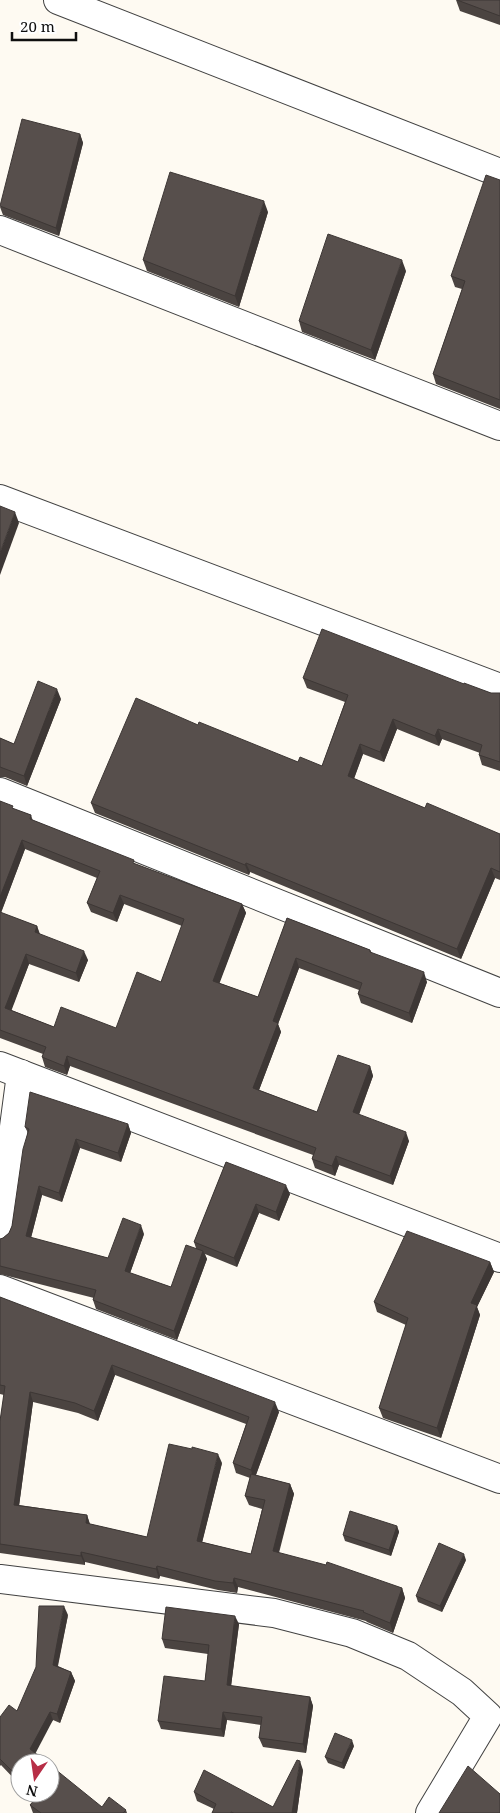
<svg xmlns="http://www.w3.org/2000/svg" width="500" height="1813" viewBox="0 0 500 1813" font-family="'Noto Serif',serif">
	<rect width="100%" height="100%" fill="#fefaf2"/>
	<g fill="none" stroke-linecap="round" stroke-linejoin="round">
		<defs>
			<g id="minor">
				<path d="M58,0L500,173"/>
				<path d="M0,230L500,426"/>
				<path d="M0,499L500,688"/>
				<path d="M0,792L500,993"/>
				<path d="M0,1066L500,1258"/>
				<path d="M0,1233L21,1074"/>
				<path d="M0,1289L500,1479"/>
				<path d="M0,1579L274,1613L352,1633L408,1656L462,1692L488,1716L430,1813"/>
			</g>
		</defs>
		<!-- minor casing -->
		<use href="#minor" stroke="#424242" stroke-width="30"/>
		<!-- minor -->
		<use href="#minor" stroke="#fff" stroke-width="28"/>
	</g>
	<!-- wall -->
	<g fill="#4b4441" fill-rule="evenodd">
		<path d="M456,0H500V25L460,11Z"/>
		<path d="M80,134L83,143L59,236L3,215L0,207Z"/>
		<path d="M500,180V409L436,384L433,374L462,289L455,287L451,276Z"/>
		<path d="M268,212L239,307L147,271L143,260Z"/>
		<path d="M406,271L375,360L302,332L299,321Z"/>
		<path d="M303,678L464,684L491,693H500V771L482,765L479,755L480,753L442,739L439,746L397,729L384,762L363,754L354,779L425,808L500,834V880L495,878L461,959L250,872L249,875L95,813L91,803L198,725L298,762L322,766L345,702L307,688Z"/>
		<path d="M61,699L27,786L5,777H0V738L14,744Z"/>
		<path d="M0,801L14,809L31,815L33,821L135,864L242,904L246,913L219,983L258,997L287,918L370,950L372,953L427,982L412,1023L361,1003L358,994L359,990L299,968L278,1024L281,1032L259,1090L317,1112L370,1066L373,1076L359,1115L409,1141L393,1185L339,1165L335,1176L315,1168L312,1159L313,1155L70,1066L67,1075L45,1067L42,1057L43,1054L0,1038ZM25,849L97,878L87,903L91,912L117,922L124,904L182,926L161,982L116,1028L54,1027L11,1010L29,964L79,982L88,960L40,934L37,926L1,913Z"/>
		<path d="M128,1124L131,1133L121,1162L80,1148L62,1202L42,1195L31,1238L108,1258L144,1234L130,1273L171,1287L196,1248L194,1242L226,1162L290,1194L279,1221L259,1213L237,1267L205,1254L207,1259L177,1340L96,1309L93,1300L94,1298L0,1274V1239L3,1238L9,1233L12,1226L28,1133L25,1127Z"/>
		<path d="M490,1262L494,1272L477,1307L480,1315L441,1438L383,1418L379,1408L406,1325L377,1312L374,1302Z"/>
		<path d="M0,1297L279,1412L256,1475L290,1484L294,1494L279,1553L402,1588L405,1598L393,1633L367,1622L366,1621L238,1587L237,1593L218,1590L160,1576L159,1579L85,1562V1565L0,1553V1421L4,1395L0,1394ZM115,1375L246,1424L233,1463L236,1473L250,1478L245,1496L249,1505L262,1509L251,1554L202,1542L222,1463L147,1537L90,1524L87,1515L19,1505L33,1402L78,1413L98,1421Z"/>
		<path d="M397,1526L399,1532L391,1556L345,1541L343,1535Z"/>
		<path d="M466,1560L442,1612L418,1602L416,1596Z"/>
		<path d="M68,1615L58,1666L71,1672L75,1681L60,1723L53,1720L20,1763V1785L1,1765L0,1766V1717L17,1711Z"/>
		<path d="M239,1624L231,1686L310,1697L313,1706L306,1753L263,1747L259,1738L261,1725L227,1720L224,1737L161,1729L158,1721L205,1681L208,1654L165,1648L162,1639Z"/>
		<path d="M354,1746L344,1769L328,1763L325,1757Z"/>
		<path d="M303,1770L297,1813H212L214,1809L197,1801L194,1792L273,1807Z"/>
		<path d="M28,1793H50L102,1807L126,1810L127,1813H33L30,1805L34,1800Z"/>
	</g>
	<!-- shaded-wall -->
	<g fill="#3d3735">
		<path d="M80,134L83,143L59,236L56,228Z"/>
		<path d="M264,201L268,212L239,307L235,296Z"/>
		<path d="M402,260L406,271L375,360L371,350Z"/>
		<path d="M15,512L19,523L0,575V553Z"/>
		<path d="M57,689L61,699L27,786L24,776Z"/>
		<path d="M393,719L397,729L384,762L380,752Z"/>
		<path d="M438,729L442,739L439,746L435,736Z"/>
		<path d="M360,744L363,754L351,786L348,776Z"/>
		<path d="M22,840L25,849L0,915V897Z"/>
		<path d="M246,863L250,872L249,875L245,865Z"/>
		<path d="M491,868L495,878L461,959L457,949Z"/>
		<path d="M120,895L124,904L117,922L113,913Z"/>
		<path d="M242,904L246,913L217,990L213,981Z"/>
		<path d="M37,926L40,936L35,932Z"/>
		<path d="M84,951L88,960L79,982L76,973Z"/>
		<path d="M26,954L29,964L9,1017L5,1008Z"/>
		<path d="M296,958L299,968L278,1024L281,1032L256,1098L253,1088L273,1021Z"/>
		<path d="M424,972L427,982L412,1023L409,1013Z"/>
		<path d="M67,1056L70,1066L67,1075L64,1066Z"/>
		<path d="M370,1066L373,1076L356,1122L353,1112Z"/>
		<path d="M128,1124L131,1133L121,1162L118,1153Z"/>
		<path d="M406,1132L409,1141L393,1185L390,1176Z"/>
		<path d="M76,1139L80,1148L62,1202L59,1193Z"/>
		<path d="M336,1156L339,1165L335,1176L332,1166Z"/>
		<path d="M286,1185L290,1194L279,1221L276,1212Z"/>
		<path d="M39,1186L42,1195L29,1245L26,1236Z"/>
		<path d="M256,1204L259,1213L237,1267L234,1258Z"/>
		<path d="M141,1225L144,1234L128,1279L125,1271Z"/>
		<path d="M203,1251L207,1259L177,1340L174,1331Z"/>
		<path d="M490,1262L494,1272L477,1307L480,1315L441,1438L437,1428L471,1303Z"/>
		<path d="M112,1365L115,1375L98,1421L94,1411Z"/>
		<path d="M30,1392L33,1402L18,1514L14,1505Z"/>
		<path d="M275,1402L279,1412L254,1480L251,1470Z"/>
		<path d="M218,1454L222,1463L200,1551L197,1541Z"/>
		<path d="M290,1484L294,1494L276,1561L273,1551Z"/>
		<path d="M87,1515L90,1525L86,1523Z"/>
		<path d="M397,1526L399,1532L391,1556L389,1550Z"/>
		<path d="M81,1552L85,1562V1565L81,1556Z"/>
		<path d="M464,1554L466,1560L442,1612L440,1606Z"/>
		<path d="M157,1566L160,1576L159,1579L156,1569Z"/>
		<path d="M234,1578L238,1587L237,1593L233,1583Z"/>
		<path d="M402,1588L405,1598L393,1633L390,1623Z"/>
		<path d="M64,1606L68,1615L56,1673L53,1665Z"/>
		<path d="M235,1616L239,1624L230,1694L227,1685Z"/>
		<path d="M71,1672L75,1681L60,1723L57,1714Z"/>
		<path d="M310,1697L313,1706L306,1753L303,1744Z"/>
		<path d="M50,1712L53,1720L33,1758L30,1749Z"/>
		<path d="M223,1712L227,1720L224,1737L221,1729Z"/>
		<path d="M352,1740L354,1746L344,1769L342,1763Z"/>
		<path d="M300,1761L303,1770L297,1813H292Z"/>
	</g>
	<!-- building -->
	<g fill="#574f4c" stroke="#3d3735">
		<path d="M457,0H500V16Z"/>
		<path d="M22,119L80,134L56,228L0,206Z"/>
		<path d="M170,172L264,201L235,296L143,260Z"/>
		<path d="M486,175L500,180V400L433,374L465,281L451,276Z"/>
		<path d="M328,234L402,260L371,350L299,321Z"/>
		<path d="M0,506L15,512L0,553Z"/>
		<path d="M322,629L464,684V683L491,693H500V762L479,755L482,745L438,729L435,736L393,719L380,752L360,744L348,776L425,808L427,803L500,834V872L491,868L457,949L246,863L245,865L91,803L136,698L198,725L199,722L298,762L300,757L322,766L348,695L303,678Z"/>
		<path d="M38,681L57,689L24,776L0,767V738L14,744Z"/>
		<path d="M0,801L13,806L12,808L31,815L30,819L134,860L133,863L242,904L213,981L258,997L287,918L370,950V952L424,972L409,1013L358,994L362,983L296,958L273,1021L278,1023L253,1088L317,1112L338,1055L370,1066L353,1112L406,1132L390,1176L336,1156L332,1166L312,1159L316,1148L67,1056L64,1066L42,1057L46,1047L0,1030V912L37,926L35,932L84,951L76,973L26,954L5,1008L54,1027L61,1007L116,1028L137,972L161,982L184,919L120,895L113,913L87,903L100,871L22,840L0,897Z"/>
		<path d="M30,1092L128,1124L118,1153L76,1139L59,1193L39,1186L26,1236L108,1258L123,1218L141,1225L125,1271L171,1287L186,1245L203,1251L174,1331L93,1300L96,1290L0,1266V1239L3,1238L9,1233L12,1226L23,1149L29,1129L25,1127Z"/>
		<path d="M226,1162L286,1185L276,1212L256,1204L234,1258L194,1242Z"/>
		<path d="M407,1231L490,1262L471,1303L477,1305L437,1428L379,1408L408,1318L374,1302Z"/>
		<path d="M0,1297L275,1402L251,1470L233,1463L249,1417L112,1365L94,1411L75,1403L30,1392L14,1505L87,1515L86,1523L147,1537L169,1444L192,1449V1447L218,1454L197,1541L251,1554L265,1500L245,1496L251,1474L290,1484L273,1551L326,1565L327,1562L402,1588L390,1623L363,1612L364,1611L234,1578L233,1583L215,1581L157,1566L156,1569L81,1552V1556L0,1544V1421L5,1386L0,1385Z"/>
		<path d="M350,1511L397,1526L389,1550L343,1535Z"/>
		<path d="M439,1543L464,1554L440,1606L416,1596Z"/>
		<path d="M39,1606H64L53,1665L71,1672L57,1714L50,1712L30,1749L48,1763H20V1779L0,1759V1717L9,1705L17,1711L36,1667Z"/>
		<path d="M166,1607L235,1616L227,1685L310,1697L303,1744L259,1738L262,1717L223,1712L221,1729L158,1721L164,1676L205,1681L209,1645L162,1639Z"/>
		<path d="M335,1733L352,1740L342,1763L325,1757Z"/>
		<path d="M297,1760L300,1761L292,1813H234L231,1812V1813H212L216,1804L194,1792L204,1770L273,1807Z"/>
		<path d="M50,1765L102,1807L109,1797L126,1810L123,1813H41L30,1805L37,1797L33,1793H50Z"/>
		<path d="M468,1766L500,1794V1813H439Z"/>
	</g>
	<!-- north arrow -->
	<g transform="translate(35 1778) rotate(193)"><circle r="24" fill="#ffffff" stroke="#9f9f9f"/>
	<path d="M0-4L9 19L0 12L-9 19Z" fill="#b72e46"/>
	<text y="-8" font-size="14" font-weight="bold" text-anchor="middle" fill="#0f0f0f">N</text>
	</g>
	<!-- scale -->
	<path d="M12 32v8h64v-8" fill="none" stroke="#0f0f0f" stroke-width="2.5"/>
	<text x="20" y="32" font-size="15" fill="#0f0f0f" stroke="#ffffff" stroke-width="4" paint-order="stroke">20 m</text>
</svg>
